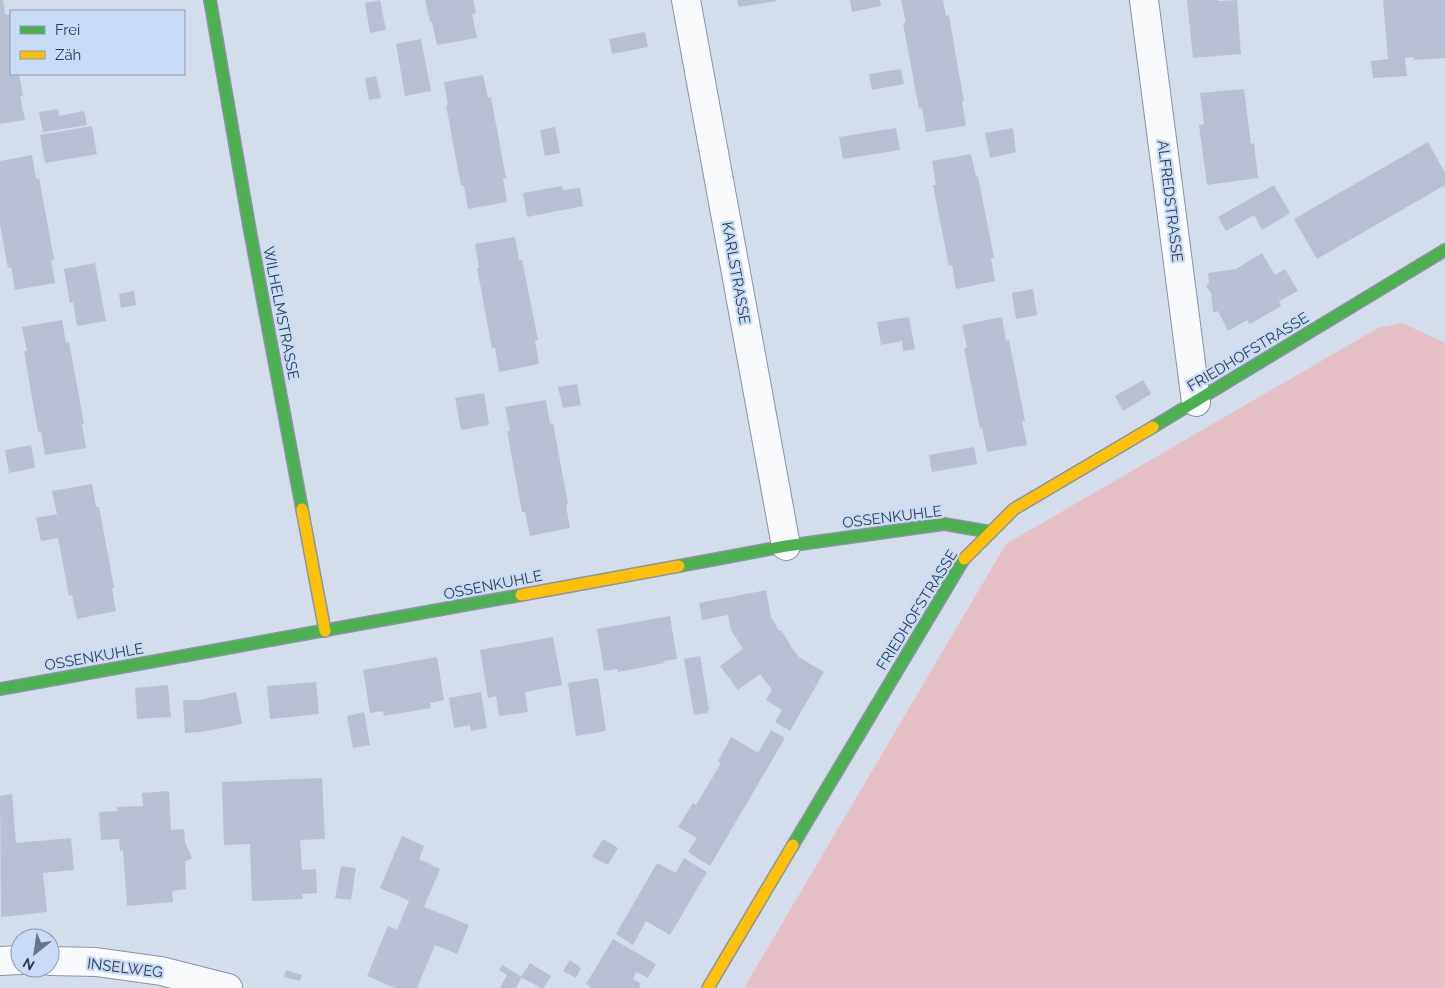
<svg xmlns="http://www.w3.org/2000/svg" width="1445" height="988" viewBox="0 0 1445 988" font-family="Raleway,sans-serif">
	<rect width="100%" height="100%" fill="#d4ddeb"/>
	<!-- green -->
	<path fill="#e6c0c7" d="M1402,323L1445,343V988H744L1006,544L1378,328Z"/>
	<!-- building -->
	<g fill="#bac0d3">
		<path d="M0,0H3L5,14L11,15V74H19L23,96H20L25,120L0,124Z"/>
		<path d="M380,0L386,30L370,33L365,3Z"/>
		<path d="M425,0H473L476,13L472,14L477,38L437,45L432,22H430Z"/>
		<path d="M737,0H776V1L739,7Z"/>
		<path d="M850,0H880L881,6L852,12Z"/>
		<path d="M901,0H943L946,16L949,15L956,57L964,101L962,102L966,126L926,132L922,108L919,109L903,23L906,22Z"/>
		<path d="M1187,0H1218V1L1237,0L1241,54L1193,58Z"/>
		<path d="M1383,0H1445V58L1414,60L1413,57L1405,58L1407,76L1373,78L1371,61L1388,59Z"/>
		<path d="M645,32L648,47L612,54L609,39Z"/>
		<path d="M421,39L431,91L405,96L396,44Z"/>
		<path d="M901,69L904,84L872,90L869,74Z"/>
		<path d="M483,75L488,98L491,97L506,178L503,179L507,202L468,209L464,186H461L446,105H448L444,82Z"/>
		<path d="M376,76L381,98L369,100L365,78Z"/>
		<path d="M1244,89L1251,144L1254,143L1258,178L1207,185L1199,125L1204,124L1200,93Z"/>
		<path d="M58,109L59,116L84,111L87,125L43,132L39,112Z"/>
		<path d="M92,126L97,154L45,163L40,135Z"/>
		<path d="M555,127L560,153L545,156L540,130Z"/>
		<path d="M896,128L900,150L843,159L839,137Z"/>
		<path d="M1013,128L1016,152L990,158L985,133Z"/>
		<path d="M1428,142L1445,173V185L1317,259L1294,219Z"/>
		<path d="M971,154L976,177L978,176L994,258H991L995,281L956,289L952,265L949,266L941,226L933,185H936L932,161Z"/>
		<path d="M32,155L36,179L39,178L54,259L51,260L55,283L15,290L11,267L8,268L0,225V161Z"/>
		<path d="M1274,185L1290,213L1262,230L1254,215L1226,231L1218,217Z"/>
		<path d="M562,186L563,190L580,188L583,206L527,217L523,193Z"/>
		<path d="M515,237L519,260H522L538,340L535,341L539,364L499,372L495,348H492L477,268H479L475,244Z"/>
		<path d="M1262,253L1275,275L1285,269L1298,291L1279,301L1281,306L1250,324L1247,320L1228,331L1218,311L1213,313L1211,293L1206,286L1209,284L1208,273L1236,269Z"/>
		<path d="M95,263L106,321L77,326L73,302L70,303L64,269Z"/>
		<path d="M1033,289L1037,315L1016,319L1012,293Z"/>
		<path d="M134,291L136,305L121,308L119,294Z"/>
		<path d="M909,317L915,349L903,351L902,341L881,345L877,322Z"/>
		<path d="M1002,317L1006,341L1009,340L1025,421H1022L1027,445L987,452L982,428L980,429L964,348H967L962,325Z"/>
		<path d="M62,320L66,343L69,342L84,424H82L86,448L45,455L41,432H38L24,351H27L22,327Z"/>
		<path d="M1143,380L1151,394L1123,411L1115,396Z"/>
		<path d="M577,384L581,405L563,408L558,387Z"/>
		<path d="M484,393L489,425L461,430L455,398Z"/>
		<path d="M546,400L550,424L553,423L568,504L566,505L570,528L530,536L525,512H522L507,431H510L505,407Z"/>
		<path d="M31,445L35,468L9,473L5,450Z"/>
		<path d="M974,447L977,464L932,472L929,455Z"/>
		<path d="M92,484L96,507H99L114,587L112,588L116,611L77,619L72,595L69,596L58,538L41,541L36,518L57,514L52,491Z"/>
		<path d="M766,590L771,617L779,631L781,630L791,646V647L800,658L824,672L790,731L775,722L782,710L766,700L772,690L760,674L738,690L720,666L743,649L731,630L728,615L702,620L699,603Z"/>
		<path d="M670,616L677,659L664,661L665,663L618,672L617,669L604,671L597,629Z"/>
		<path d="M553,637L562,685L525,692L528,712L499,716L496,696L488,698L480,650Z"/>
		<path d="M700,656L709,709L707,713L694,715L684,659Z"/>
		<path d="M437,657L444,700L430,703L431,708L384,716L383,711L370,713L363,670Z"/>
		<path d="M598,678L606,731L576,736L568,683Z"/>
		<path d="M316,682L319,714L270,719L267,686Z"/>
		<path d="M168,685L171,717L137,719L135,688Z"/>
		<path d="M236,692L242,724L201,732L185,733L183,700H199Z"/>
		<path d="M481,692L487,728L471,731L470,725L454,728L449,698Z"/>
		<path d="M364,712L370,745L353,748L347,716Z"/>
		<path d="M771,730L785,738L710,866L688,852L697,838L678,827L693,803L696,805L721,763L718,761L731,737L758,753Z"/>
		<path d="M322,778L325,839L300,840L302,870L316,869L317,893L302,894L303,899L252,901L250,844L224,845L222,782Z"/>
		<path d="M169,791L171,830L184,829L185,843L192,858L185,862L186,889L172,891L173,902L127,906L123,850L120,851L119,839L101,840L99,812L117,811V807L143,806L142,793Z"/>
		<path d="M12,794L16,843L71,838L74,870L43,873L47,912L1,917L0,796Z"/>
		<path d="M402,836L424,846L419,859L440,869L424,907L469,925L457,954L435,945L417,988H395L367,976L388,926L397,930L409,901L380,888Z"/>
		<path d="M603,839L618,848L608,865L592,857Z"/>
		<path d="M684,858L707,872L670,935L646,921L633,945L616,934L657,863L676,873Z"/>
		<path d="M341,866L356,868L351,900L335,898Z"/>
		<path d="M613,939L656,964L648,978L636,972L633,979L641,984L639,988H589L590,986L586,984Z"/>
		<path d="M570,960L581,968L576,978L563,971Z"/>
		<path d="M530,963L551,976L544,988H541L521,977Z"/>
		<path d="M502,965L522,977L516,988H500L507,975L499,970Z"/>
		<path d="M286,970L302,975L300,981L284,977Z"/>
	</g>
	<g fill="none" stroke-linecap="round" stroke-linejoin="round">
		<defs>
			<g id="street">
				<path d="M686,0L786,546"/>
				<path d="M1144,0L1196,402"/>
				<path d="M0,961L20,960"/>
				<path d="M50,961L96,962L161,971L228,988"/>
			</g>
			<g id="fast">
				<path d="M210,0L250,231L302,509"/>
				<path d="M1153,427L1445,250"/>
				<path d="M679,566L786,546L944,524L991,532"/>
				<path d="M0,689L521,595"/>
				<path d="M793,845L964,559"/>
			</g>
			<g id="slow">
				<path d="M302,509L325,631"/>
				<path d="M964,559L1014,509L1153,427"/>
				<path d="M521,595L679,566"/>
				<path d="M708,988L793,845"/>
			</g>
		</defs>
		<!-- street casing -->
		<use href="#street" stroke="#8994a5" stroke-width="30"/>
		<!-- fast casing -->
		<use href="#fast" stroke="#8994a5" stroke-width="14"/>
		<!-- slow casing -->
		<use href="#slow" stroke="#8994a5" stroke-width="14"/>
		<!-- street -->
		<use href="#street" stroke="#f9fafc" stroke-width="28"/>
		<!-- fast -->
		<use href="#fast" stroke="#4caf50" stroke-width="11"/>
		<!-- slow -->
		<use href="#slow" stroke="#ffc107" stroke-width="11"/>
	</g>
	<g text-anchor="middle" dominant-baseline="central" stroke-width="4.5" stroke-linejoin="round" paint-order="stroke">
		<!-- street labels -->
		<g font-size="15" fill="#2b3d56" stroke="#cadcf5">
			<text transform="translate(1170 201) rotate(83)">ALFREDSTRASSE</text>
			<text transform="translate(736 273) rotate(80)">KARLSTRASSE</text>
			<text transform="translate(281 313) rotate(79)">WILHELMSTRASSE</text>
			<text transform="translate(1248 352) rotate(-31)">FRIEDHOFSTRASSE</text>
			<text transform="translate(892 517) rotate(-7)">OSSENKUHLE</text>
			<text transform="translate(493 585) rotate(-11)">OSSENKUHLE</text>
			<text transform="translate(917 610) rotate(-58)">FRIEDHOFSTRASSE</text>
			<text transform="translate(94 657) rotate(-10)">OSSENKUHLE</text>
			<text transform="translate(125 968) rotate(7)">INSELWEG</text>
		</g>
	</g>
	<!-- legend -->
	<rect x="10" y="10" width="175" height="65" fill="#cadcf5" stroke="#8a9cb5"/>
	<rect x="20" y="26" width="25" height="8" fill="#4caf50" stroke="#8a9cb5"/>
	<text x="55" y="35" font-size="15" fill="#2b3d56">Frei</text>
	<rect x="20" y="51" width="25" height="8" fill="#ffc107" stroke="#8a9cb5"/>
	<text x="55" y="60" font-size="15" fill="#2b3d56">Zäh</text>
	<!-- north arrow -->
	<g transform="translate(35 953) rotate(210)"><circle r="24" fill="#cadcf5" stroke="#8a9cb5"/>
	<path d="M0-4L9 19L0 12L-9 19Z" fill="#66758a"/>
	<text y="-8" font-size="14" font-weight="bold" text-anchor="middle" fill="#2b3d56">N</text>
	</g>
</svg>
